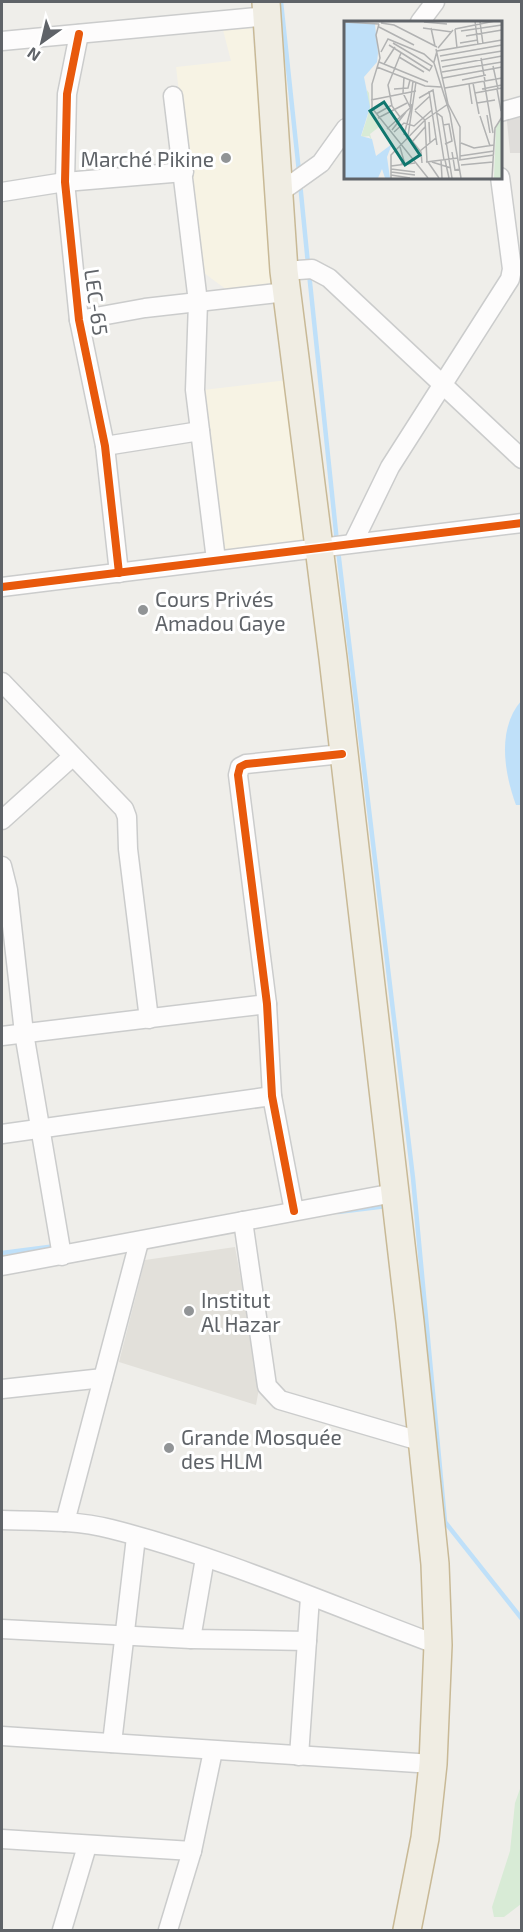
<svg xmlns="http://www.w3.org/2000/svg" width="523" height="1932" viewBox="0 0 523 1932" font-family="'Exo 2',sans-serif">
	<rect width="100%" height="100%" fill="#efeeea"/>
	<!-- commercial -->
	<g fill="#f7f3e4">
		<path d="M251,23L277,286L231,293L200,270L176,67L231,61L222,26Z"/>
		<path d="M296,379L317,547L216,557L195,391Z"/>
	</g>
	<!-- industrial -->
	<path fill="#dfddda" d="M521,110V153H510L506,111Z"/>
	<!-- education -->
	<path fill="#e2e0da" d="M235,1247L260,1383L256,1405L119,1362L145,1260Z"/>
	<!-- green -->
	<path fill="#d8ebd6" d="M521,1786V1904L504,1917H494L492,1907L510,1851L515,1803Z"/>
	<!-- water -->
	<path fill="#bfe0f9" d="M521,701V805H516C504,772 497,729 521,701Z"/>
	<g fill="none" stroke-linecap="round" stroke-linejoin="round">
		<!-- stream -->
		<g stroke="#bfe0f9" stroke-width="4.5">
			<path d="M281,2L299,172"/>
			<path d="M300,183L308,264"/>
			<path d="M309,273L337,542"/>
			<path d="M338,550L413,1178L445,1522L522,1619"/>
			<path d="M338,1212L387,1206"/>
			<path d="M2,1253L56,1246"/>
		</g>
		<defs>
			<g id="minor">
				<path d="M420,22L435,2"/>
				<path d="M79,34L67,94L65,182L79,320L105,446L119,573"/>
				<path d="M2,41L268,16"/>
				<path d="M173,96L198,302L195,390L216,560"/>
				<path d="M500,112L522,106"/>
				<path d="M2,192L65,182L184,172"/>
				<path d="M279,193L321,163L346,128"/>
				<path d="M284,271L312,269L329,278L522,459"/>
				<path d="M79,320L145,308L286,292"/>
				<path d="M105,446L200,431"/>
				<path d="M353,543L390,467L510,279L512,269L500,177"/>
				<path d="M2,587L522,523"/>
				<path d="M2,682L124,809L127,817L128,849L149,1019"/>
				<path d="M2,820L72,757"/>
				<path d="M2,866L8,890L24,1033L62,1256"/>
				<path d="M2,1036L267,1004"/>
				<path d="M2,1134L272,1096"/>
				<path d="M294,1211L272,1096L267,1004L238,775L240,767L246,764L342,754"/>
				<path d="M243,1221L267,1386L280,1400L423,1442"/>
				<path d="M2,1266L394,1193"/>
				<path d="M2,1389L103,1378"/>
				<path d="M2,1520C38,1521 76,1520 111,1529C219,1556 333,1606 438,1645"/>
				<path d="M65,1522L139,1242"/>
				<path d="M2,1629L191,1639L307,1641"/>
				<path d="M191,1639L205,1558"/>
				<path d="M2,1736L433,1764"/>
				<path d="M112,1743L136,1537"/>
				<path d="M299,1756L310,1597"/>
				<path d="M2,1839L192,1851"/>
				<path d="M62,1930L87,1846"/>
				<path d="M168,1930L192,1851L213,1751"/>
			</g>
			<path id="highway" d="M266,2L284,271L333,658L410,1322L435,1564L438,1645L433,1764L425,1838L407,1930"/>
		</defs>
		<!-- minor casing -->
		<use href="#minor" stroke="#cbcccc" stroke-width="21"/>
		<!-- highway casing -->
		<use href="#highway" stroke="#c8b996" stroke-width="30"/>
		<!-- minor -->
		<use href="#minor" stroke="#fdfcfc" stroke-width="18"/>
		<!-- highway -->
		<use href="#highway" stroke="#f0ede3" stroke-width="27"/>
		<defs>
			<g id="cycleway">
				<path d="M79,34L67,94L65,182L79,320L105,446L119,573"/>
				<path d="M2,587L522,523"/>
				<path d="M294,1211L272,1096L267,1004L238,775L240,767L246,764L342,754"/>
			</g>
		</defs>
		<!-- cycleway casing -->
		<use href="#cycleway" stroke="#fff" stroke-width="11"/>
		<!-- cycleway -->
		<use href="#cycleway" stroke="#e8590c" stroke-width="8"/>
	</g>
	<!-- markers -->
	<g fill="#919496" stroke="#fff" stroke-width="2">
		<circle cx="226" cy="158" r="6"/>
		<circle cx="143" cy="610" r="6"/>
		<circle cx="189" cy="1311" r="6"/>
		<circle cx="169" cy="1448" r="6"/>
	</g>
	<g text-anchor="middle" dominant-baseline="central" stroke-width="6" stroke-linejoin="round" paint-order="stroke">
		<!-- poi labels -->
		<g font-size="21" fill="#5f6368" stroke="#fff" text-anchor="start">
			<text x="214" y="158" text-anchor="end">Marché Pikine</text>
			<text x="155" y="598">Cours Privés<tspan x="155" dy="24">Amadou Gaye</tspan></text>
			<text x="201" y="1299">Institut<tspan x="201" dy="24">Al Hazar</tspan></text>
			<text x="181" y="1436">Grande Mosquée<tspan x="181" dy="24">des HLM</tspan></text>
		</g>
		<!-- street labels -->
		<g font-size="21" fill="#5f6368" stroke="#fff">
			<text transform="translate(97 302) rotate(82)">LEC-65</text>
		</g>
	</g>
	<!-- overview -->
	<g transform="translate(344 21)">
		<rect width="158" height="158" fill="#efeeea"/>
		<path d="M23,69L25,72L26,84V90L35,106L26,113L28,120L25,115L17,116L24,94ZM157,97V157H150L152,106Z" fill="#d8ebd6"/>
		<path d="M0,0L31,3L34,32L33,41L20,56L26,86L17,115L28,118L32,135L48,123L43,136L46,157H41L38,148L34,157H0Z" fill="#bfe0f9"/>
		<path fill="none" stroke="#b1b2b2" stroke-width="1.5" d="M131,0L134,24M0,1L35,3M80,1L103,3M136,1L139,23M37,2L50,4L93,26M35,3L32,14L36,37L28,63V87L84,157M35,6L70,24M79,7L108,11M87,7L91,25M111,8L113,27M111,8L151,0M117,10L158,4M122,15L158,9M49,22L88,45L86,49M116,22L134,19M45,24L86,50M94,27L109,9M37,31L44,18L80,33L90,42L106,93L117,157M96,35L158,24M55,36L80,51M137,37L141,60M97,40L158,30M35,41L84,61M90,41L93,30L158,19M40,43L51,26M149,45L154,68M33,46L81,65L97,66M98,46L158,35M98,51L158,41M60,56L59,72L67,88M99,57L158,46M118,59L142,54M140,60L149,112M72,61L64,115L77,131L78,142M129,62L135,93M125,63L128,83M101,67L158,57M50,68L64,67L66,59M138,68L158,64M153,68L157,90M85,70L93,124M131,72L158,67M75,77L89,69L100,139M27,79L72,70M133,82L151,79M104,83L116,106V138M66,85L69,60M71,89L86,75M71,90L81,99L83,141M93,92L98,96L108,157M32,93L48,84M143,94L146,112M136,95L146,125M56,96L48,85L44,64L57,32M34,97L63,82M85,101L86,122M99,104L105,103L108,120L101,123M43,108L66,87M48,109L62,91M50,111L60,102L70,105L88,89M60,114L68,83M68,121L81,106M117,122L130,127L150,124M56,126L60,140L57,143M76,130L92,117M108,131L111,149L116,148M116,135L150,130M97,139L98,157M101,139L105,157M115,139L150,134M82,141L114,137M84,141L95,157M88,141L107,147M117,144L149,141M47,145L71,142M47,148L71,151M47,151L71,154M47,154L66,157M47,157V134L81,99L104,83L92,28M148,157L151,107L158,96"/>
		<path fill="#0f766e" fill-opacity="0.15" stroke="#0f766e" stroke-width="3" d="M40,81L76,134L61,144L26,90Z"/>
		<rect width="158" height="158" fill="none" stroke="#5f6368" stroke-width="3"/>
	</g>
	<!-- border -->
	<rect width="523" height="1932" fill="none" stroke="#5f6368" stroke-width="6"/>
	<!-- north arrow -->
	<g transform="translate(42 42) rotate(214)" stroke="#ffffff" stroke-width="4.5" paint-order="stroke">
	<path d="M0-4.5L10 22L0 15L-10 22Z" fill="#5f6368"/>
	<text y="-9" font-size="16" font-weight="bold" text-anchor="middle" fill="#5f6368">N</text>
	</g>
</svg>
